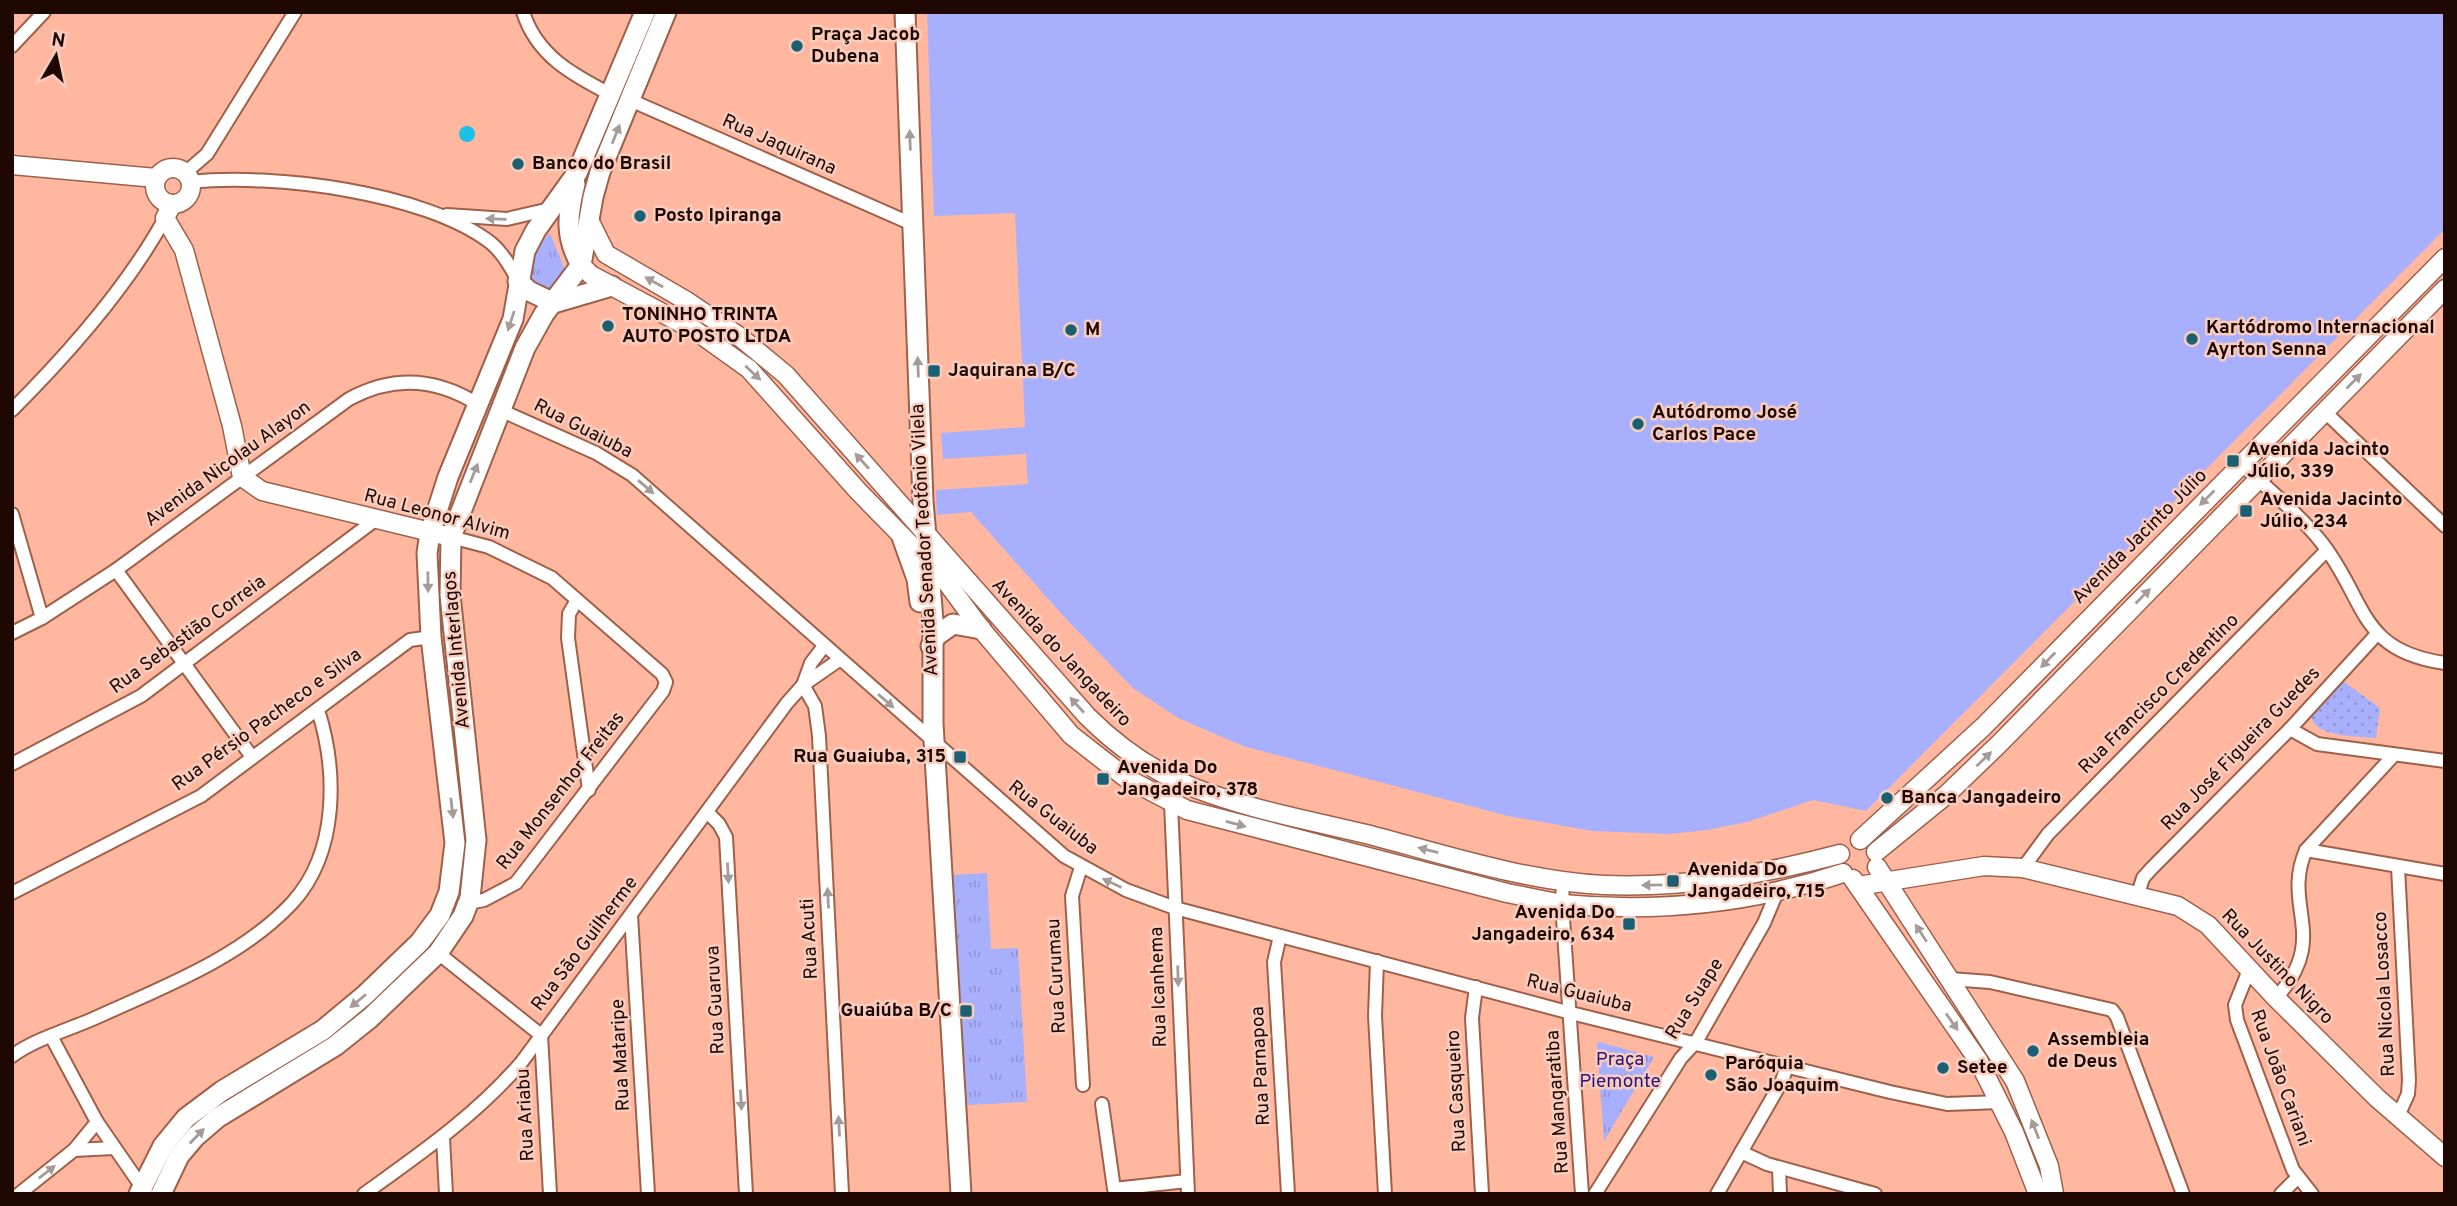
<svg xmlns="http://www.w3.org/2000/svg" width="2457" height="1206" viewBox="0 0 2457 1206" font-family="Overpass,sans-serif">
	<defs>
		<pattern id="grass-dots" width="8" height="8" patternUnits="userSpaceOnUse" patternTransform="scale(1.75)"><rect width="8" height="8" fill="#a8b0fd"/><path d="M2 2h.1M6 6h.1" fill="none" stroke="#9096d7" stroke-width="1.8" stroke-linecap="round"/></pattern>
		<pattern id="park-tufts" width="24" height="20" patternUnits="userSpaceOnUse" patternTransform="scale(1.75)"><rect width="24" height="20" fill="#a8b0fd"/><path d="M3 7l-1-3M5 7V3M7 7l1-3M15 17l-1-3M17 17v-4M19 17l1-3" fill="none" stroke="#9096d7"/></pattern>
	</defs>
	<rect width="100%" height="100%" fill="#ffb7a0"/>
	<!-- grass -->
	<path fill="url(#grass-dots)" d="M2343,681L2380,708L2376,738C2357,736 2315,738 2311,716Z"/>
	<!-- park -->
	<g fill="url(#park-tufts)">
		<path d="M550,233L566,273L549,296L531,289C526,265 532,251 550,233Z"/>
		<path d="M987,873L991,949L1018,948L1027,1102L967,1105L953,875Z"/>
		<path d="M1599,1042L1654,1057L1604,1141L1597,1043Z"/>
	</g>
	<!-- garden -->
	<path fill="#a8b0fd" d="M2445,12V229L1866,811L1813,800L1747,822L1707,830L1669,834L1592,831L1508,816L1243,746L1178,718L1133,688L1067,620L971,512L937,515L936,490L1028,484L1026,454L943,459L941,433L1025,427L1015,213L934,216L927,13Z"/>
	<!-- water -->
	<circle fill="#1bc1e7" cx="467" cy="134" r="8"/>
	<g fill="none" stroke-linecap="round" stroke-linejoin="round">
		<defs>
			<g id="street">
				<path d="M523,12C537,56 573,75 610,94"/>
				<path d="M12,46L44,12"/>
				<path d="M630,100L912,224"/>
				<path d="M185,173L207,154L295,12"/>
				<path d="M191,182C272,173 425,192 491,243C503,253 511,267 518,281"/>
				<path d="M447,215L507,219L550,209"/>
				<path d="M12,410C67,355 128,286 165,218"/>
				<path d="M500,410L596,453L632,475L1064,856L1126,890L1175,908L1571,1013L1890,1092L1947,1104L2000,1102"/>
				<path d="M2324,411L2445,526"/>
				<path d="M2241,464C2268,489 2299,514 2322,543C2367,601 2358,651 2445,663"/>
				<path d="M12,514L42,618"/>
				<path d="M451,537L489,547L552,578L662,674L666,682L663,691L516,883L484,900L468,903"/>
				<path d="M116,570L252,757"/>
				<path d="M577,600L569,614L568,638L589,790"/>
				<path d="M12,633L42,618L116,570L349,399C393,375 437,378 479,405"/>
				<path d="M803,685L815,706L819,736L842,1194"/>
				<path d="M803,685L811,663L824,646"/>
				<path d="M2290,729L2317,744L2445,761"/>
				<path d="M12,764L141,696L375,520"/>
				<path d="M1175,780L1171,803L1188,1194"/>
				<path d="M707,812L719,824L726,837L746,1194"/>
				<path d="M2306,850L2445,874"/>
				<path d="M1081,867L1072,896L1083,1085"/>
				<path d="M2398,867L2409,1080L2408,1094L2398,1116"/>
				<path d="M2023,868L2048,834L2327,550"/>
				<path d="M1563,881L1562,904L1582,1194"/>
				<path d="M12,893L201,796L410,640L431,637"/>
				<path d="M2138,894L2143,878L2151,869L2290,729L2377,634"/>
				<path d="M631,915L648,1194"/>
				<path d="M1280,936L1274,962L1288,1194"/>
				<path d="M438,953L541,1035L550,1194"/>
				<path d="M1377,961L1375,1016L1385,1194"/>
				<path d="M2249,970L2235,1005L2237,1020L2293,1170L2312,1194"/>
				<path d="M1950,979L1990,982L2112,1010L2117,1017L2183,1194"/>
				<path d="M1476,987L1472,1018L1482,1194"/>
				<path d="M2276,998C2331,937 2281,907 2306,850L2394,755"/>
				<path d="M52,1038L97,1122L146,1193"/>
				<path d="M12,1056C35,1039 68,1030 95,1018C161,988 241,958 292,903C339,852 337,770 318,710"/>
				<path d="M1102,1104L1114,1189L1187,1181"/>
				<path d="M443,1138L446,1194"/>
				<path d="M74,1150L114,1148"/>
				<path d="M1741,1152L1767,1164L1875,1194"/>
				<path d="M1779,1168L1780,1194"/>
				<path d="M19,1194L74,1150L97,1122"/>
				<path d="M364,1194C421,1153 475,1116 521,1063L787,703L803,685L839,660"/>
				<path d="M1595,1194L1681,1058L1696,1042L1764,923L1777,892"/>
				<path d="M1717,1194L1782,1081L1787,1066"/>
				<path d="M2281,1194L2297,1178"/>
			</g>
			<g id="secondary">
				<path d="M12,165L156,178"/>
				<circle cx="173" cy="186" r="18"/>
				<path d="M172,204L165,218L184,250L232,426L242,477L262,491L451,537"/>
				<path d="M590,222L606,254L685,300L740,337L786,375L1087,716C1117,746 1152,771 1192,787C1247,809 1308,820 1366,834C1443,854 1524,881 1604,885C1685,888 1761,875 1840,854"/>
				<path d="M581,265L591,275L696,331L749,369L858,491L945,580L981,629L1071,735L1126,778L1187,810L1507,893L1562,904C1657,913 1753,903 1843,873"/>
				<path d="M1860,840L1983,727L2445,258"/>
				<path d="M1876,852L1946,795L1999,744L2445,289"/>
				<path d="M1877,867L2015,1081L2049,1166L2054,1194"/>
				<path d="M1853,879L1978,1060L2014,1132L2038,1194"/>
				<path d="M1858,886L1984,866L2023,868L2178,906L2208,925L2276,998L2377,1098L2445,1157"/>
			</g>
			<g id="primary">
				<path d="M905,12L923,501L933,620V723L961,1194"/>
				<path d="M575,184C567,216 565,237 581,265"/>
				<path d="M518,281L529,291L554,303L612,286"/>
				<path d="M902,537L917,579L920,602"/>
				<path d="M931,646L936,636L953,624L981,629"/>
				<path d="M139,1194L163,1146L186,1118L222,1091L323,1030L365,995L420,942L440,915L449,892L455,843L431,637L427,553L430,533L448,477L513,319L525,251L536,230L577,173L645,12"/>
				<path d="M161,1194L179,1156L195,1137L217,1118L335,1046L370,1018L438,953L463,916L470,898L476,840L450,595L451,537L525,348L544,314L581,265L593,197L600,172L666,12"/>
			</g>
		</defs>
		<!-- street casing -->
		<use href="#street" stroke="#9f604a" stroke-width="16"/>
		<!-- secondary casing -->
		<use href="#secondary" stroke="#9f604a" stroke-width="21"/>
		<!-- primary casing -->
		<use href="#primary" stroke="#9f604a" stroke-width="23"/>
		<!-- street -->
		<use href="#street" stroke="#fff" stroke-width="12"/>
		<!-- secondary -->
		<use href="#secondary" stroke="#fff" stroke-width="18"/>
		<!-- primary -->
		<use href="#primary" stroke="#fff" stroke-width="19"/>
	</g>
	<!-- one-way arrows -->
	<defs><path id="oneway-solid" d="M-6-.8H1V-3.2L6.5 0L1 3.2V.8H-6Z" transform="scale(1.75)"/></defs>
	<g fill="#a59c9a">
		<use href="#oneway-solid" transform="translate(616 134) rotate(-68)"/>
		<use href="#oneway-solid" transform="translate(910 140) rotate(-92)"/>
		<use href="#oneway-solid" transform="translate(496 219) rotate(-178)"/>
		<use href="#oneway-solid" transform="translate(654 282) rotate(-151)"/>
		<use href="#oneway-solid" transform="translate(511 321) rotate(108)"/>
		<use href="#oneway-solid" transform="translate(918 367) rotate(-92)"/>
		<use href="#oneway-solid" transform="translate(753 373) rotate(43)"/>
		<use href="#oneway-solid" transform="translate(2354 381) rotate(-45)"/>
		<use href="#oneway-solid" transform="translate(862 461) rotate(-132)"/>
		<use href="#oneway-solid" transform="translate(474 473) rotate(-68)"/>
		<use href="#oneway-solid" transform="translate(646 487) rotate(41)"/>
		<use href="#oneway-solid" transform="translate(2207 498) rotate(135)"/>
		<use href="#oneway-solid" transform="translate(428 582) rotate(89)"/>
		<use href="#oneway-solid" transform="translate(2143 596) rotate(-45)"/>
		<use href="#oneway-solid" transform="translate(2048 660) rotate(134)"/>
		<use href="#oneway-solid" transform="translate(886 701) rotate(41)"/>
		<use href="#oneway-solid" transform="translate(1077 705) rotate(-132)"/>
		<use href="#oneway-solid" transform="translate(1984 759) rotate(-44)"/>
		<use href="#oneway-solid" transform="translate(452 808) rotate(83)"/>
		<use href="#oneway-solid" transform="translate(1236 824) rotate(15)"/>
		<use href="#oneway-solid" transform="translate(1428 850) rotate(-166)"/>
		<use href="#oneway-solid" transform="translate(728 873) rotate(87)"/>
		<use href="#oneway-solid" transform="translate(1112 883) rotate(-155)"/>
		<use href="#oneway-solid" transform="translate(1652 885) rotate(179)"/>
		<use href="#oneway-solid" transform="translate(828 898) rotate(-93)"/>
		<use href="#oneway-solid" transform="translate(1921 933) rotate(-123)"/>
		<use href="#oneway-solid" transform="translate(1178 976) rotate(88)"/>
		<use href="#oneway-solid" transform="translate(358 1001) rotate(140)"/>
		<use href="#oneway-solid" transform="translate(1952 1022) rotate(55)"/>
		<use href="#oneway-solid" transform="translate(741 1100) rotate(87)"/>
		<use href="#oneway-solid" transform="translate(839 1126) rotate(-93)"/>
		<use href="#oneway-solid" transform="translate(2035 1129) rotate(-111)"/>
		<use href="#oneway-solid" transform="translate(197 1136) rotate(-46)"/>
		<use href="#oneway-solid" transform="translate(47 1172) rotate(-38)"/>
	</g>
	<!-- markers -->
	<g fill="#1b6072" stroke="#f9cdbe" stroke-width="2.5">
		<circle cx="797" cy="46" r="7"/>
		<circle cx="518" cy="164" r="7"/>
		<circle cx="640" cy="216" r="7"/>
		<circle cx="608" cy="326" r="7"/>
		<circle cx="1071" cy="330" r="7"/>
		<circle cx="2192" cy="339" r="7"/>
		<rect x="927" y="364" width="14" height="14" rx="3.5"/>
		<circle cx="1638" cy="424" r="7"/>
		<rect x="2226" y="454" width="14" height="14" rx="3.5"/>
		<rect x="2239" y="504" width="14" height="14" rx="3.5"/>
		<rect x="953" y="750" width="14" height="14" rx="3.5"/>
		<rect x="1096" y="772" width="14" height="14" rx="3.5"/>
		<circle cx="1887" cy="798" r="7"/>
		<rect x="1666" y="874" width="14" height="14" rx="3.5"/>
		<rect x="1622" y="917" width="14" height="14" rx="3.5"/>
		<rect x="959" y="1004" width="14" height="14" rx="3.5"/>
		<circle cx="2033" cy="1051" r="7"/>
		<circle cx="1943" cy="1068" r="7"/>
		<circle cx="1711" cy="1075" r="7"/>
	</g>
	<g text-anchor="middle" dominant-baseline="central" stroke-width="5" stroke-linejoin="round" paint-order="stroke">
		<!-- poi labels -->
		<g font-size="19" font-weight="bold" fill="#1f0702" stroke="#f9cdbe" text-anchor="start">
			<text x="811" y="35">Praça Jacob<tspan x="811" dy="22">Dubena</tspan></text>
			<text x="532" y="164">Banco do Brasil</text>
			<text x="654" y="216">Posto Ipiranga</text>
			<text x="622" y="315">TONINHO TRINTA<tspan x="622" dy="22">AUTO POSTO LTDA</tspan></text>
			<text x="2206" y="328">Kartódromo Internacional<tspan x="2206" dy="22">Ayrton Senna</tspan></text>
			<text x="1085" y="330">M</text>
			<text x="948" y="371">Jaquirana B/C</text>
			<text x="1652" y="413">Autódromo José<tspan x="1652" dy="22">Carlos Pace</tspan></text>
			<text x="2247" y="450">Avenida Jacinto<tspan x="2247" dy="22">Júlio, 339</tspan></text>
			<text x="2260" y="500">Avenida Jacinto<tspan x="2260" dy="22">Júlio, 234</tspan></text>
			<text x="946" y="757" text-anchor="end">Rua Guaiuba, 315</text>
			<text x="1117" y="768">Avenida Do<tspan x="1117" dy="22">Jangadeiro, 378</tspan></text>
			<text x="1901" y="798">Banca Jangadeiro</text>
			<text x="1687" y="870">Avenida Do<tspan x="1687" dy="22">Jangadeiro, 715</tspan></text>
			<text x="1615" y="913" text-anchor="end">Avenida Do<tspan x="1615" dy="22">Jangadeiro, 634</tspan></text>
			<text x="952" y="1011" text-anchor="end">Guaiúba B/C</text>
			<text x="2047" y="1040">Assembleia<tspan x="2047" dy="22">de Deus</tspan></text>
			<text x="1725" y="1064">Paróquia<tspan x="1725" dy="22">São Joaquim</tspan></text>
			<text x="1957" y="1068">Setee</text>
		</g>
		<!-- street labels -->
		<g font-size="19" fill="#1f0702" stroke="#f9cdbe">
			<text transform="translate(779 145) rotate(24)">Rua Jaquirana</text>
			<text transform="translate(583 429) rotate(27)">Rua Guaiuba</text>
			<text transform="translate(228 464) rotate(-36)">Avenida Nicolau Alayon</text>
			<text transform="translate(437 515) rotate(15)">Rua Leonor Alvim</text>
			<text transform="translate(2140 537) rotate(-45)">Avenida Jacinto Júlio</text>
			<text transform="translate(925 540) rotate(-93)">Avenida Senador Teotônio Vilela</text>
			<text transform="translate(188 635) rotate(-36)">Rua Sebastião Correia</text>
			<text transform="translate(457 650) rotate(-95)">Avenida Interlagos</text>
			<text transform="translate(1061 653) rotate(47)">Avenida do Jangadeiro</text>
			<text transform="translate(2159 694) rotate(-45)">Rua Francisco Credentino</text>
			<text transform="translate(267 720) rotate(-36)">Rua Pérsio Pacheco e Silva</text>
			<text transform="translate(2241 749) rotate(-46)">Rua José Figueira Guedes</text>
			<text transform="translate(561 791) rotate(-52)">Rua Monsenhor Freitas</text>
			<text transform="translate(1053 818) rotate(38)">Rua Guaiuba</text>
			<text transform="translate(810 939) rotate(-93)">Rua Acuti</text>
			<text transform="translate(585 944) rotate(-53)">Rua São Guilherme</text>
			<text transform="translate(2277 967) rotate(46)">Rua Justino Nigro</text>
			<text transform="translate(1057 976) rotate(-93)">Rua Curumau</text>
			<text transform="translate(1159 987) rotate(-92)">Rua Icanhema</text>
			<text transform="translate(1579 994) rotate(14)">Rua Guaiuba</text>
			<text transform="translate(2385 994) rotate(-93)">Rua Nicola Losacco</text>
			<text transform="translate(1695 999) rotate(-58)">Rua Suape</text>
			<text transform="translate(716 1000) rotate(-93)">Rua Guaruva</text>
			<text transform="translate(621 1055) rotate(-93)">Rua Mataripe</text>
			<text transform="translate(1261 1066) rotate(-93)">Rua Parnapoa</text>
			<text transform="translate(2280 1078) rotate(70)">Rua João Cariani</text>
			<text transform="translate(1457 1091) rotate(-93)">Rua Casqueiro</text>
			<text transform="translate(1558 1102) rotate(-94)">Rua Mangaratiba</text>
			<text transform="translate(526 1115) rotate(-93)">Rua Ariabu</text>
		</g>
		<!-- park labels -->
		<g font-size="19" fill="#27147e" stroke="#f9cdbe">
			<text x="1620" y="1060">Praça<tspan x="1620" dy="22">Piemonte</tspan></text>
		</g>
	</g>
	<!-- border -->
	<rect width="2457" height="1206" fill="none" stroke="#1f0702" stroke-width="28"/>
	<!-- north arrow -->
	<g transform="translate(56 56) rotate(9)" stroke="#f9cdbe" stroke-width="5" paint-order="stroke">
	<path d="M0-5L12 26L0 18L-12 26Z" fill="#1f0702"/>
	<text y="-10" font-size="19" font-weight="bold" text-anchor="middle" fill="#1f0702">N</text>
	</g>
</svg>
